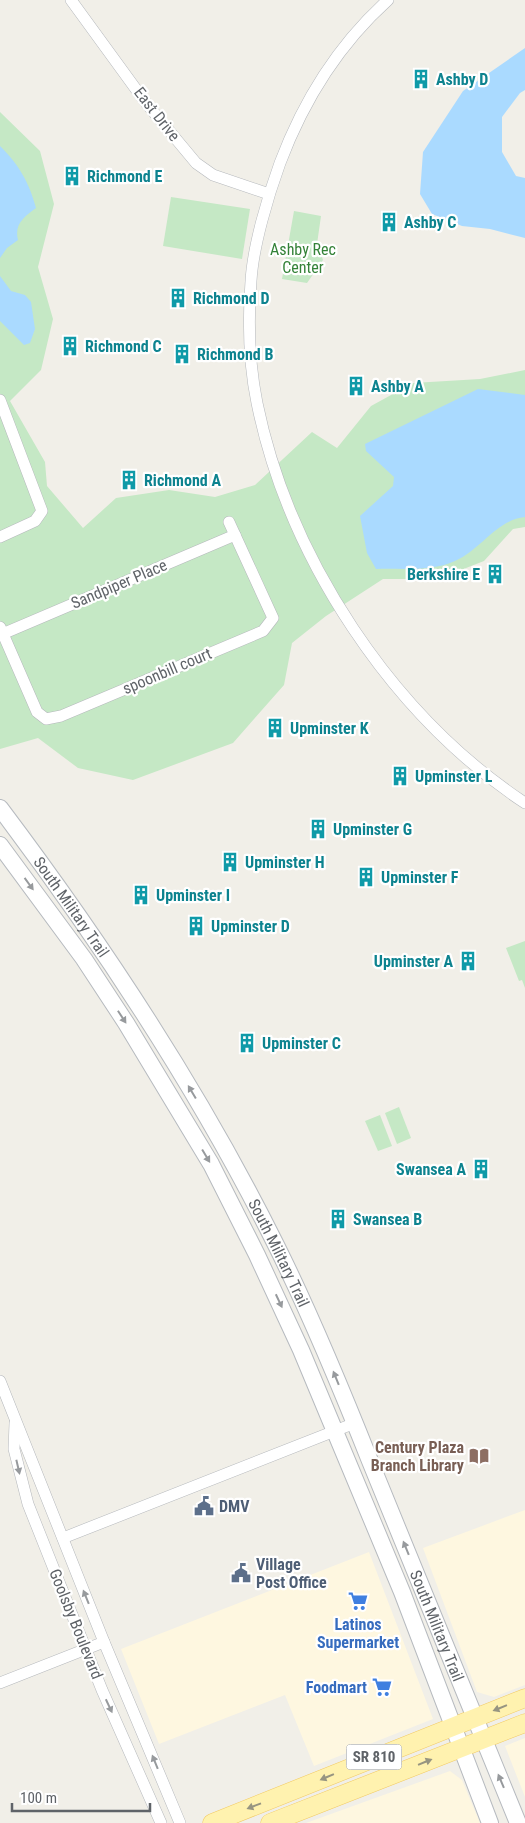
<svg xmlns="http://www.w3.org/2000/svg" width="525" height="1823" viewBox="0 0 525 1823" font-family="'Roboto Condensed',sans-serif">
	<rect width="100%" height="100%" fill="#f1efe8"/>
	<!-- commercial -->
	<g fill="#fef7e0">
		<path d="M525,1510V1685L494,1697L477,1692L423,1548Z"/>
		<path d="M369,1552L433,1719L314,1766L285,1695L159,1744L121,1649Z"/>
		<path d="M525,1738V1797L505,1746Z"/>
		<path d="M450,1771L462,1780L480,1823H306Z"/>
	</g>
	<!-- green -->
	<g fill="#c5e8c5">
		<path d="M0,112L40,151L54,204L38,267L53,319L41,370L10,401L45,462L47,486L83,528L116,498L169,490L215,497L255,485L312,432L337,448L371,406L413,383L480,379L525,370V527L513,529L484,561L438,579H383L326,616L292,643L284,685L233,743L133,780L78,768L38,738L0,749Z"/>
		<path d="M171,197L250,209L242,259L163,246Z"/>
		<path d="M294,211L321,216L317,244L323,260L307,283L282,279Z"/>
		<path d="M525,941V988L522,980L519,981L506,948Z"/>
		<path d="M399,1107L411,1138L397,1144L385,1113Z"/>
		<path d="M380,1115L392,1146L378,1151L365,1121Z"/>
	</g>
	<!-- water -->
	<g fill="#aadaff">
		<path d="M525,48V90L520,93L502,117V152L516,176L525,178V238L490,229L462,226L432,214L420,194L423,152L463,91Z"/>
		<path d="M0,146C19,165 29,182 36,208C24,217 14,224 18,240L7,248L0,258Z"/>
		<path d="M0,276L11,291L25,295L31,302L35,329L30,343L24,345L0,321Z"/>
		<path d="M478,389L525,395V517C496,520 482,549 455,561C432,572 401,568 376,569L367,553L360,516L393,486L394,477L366,451L365,444Z"/>
	</g>
	<g fill="none" stroke-linecap="round" stroke-linejoin="round">
		<defs>
			<g id="street">
				<path d="M71,0L146,103L196,163L213,175L269,194"/>
				<path d="M388,0C339,44 303,102 280,163C268,196 253,246 251,281C248,321 249,364 257,403C289,559 392,715 525,803"/>
				<path d="M0,400L42,511L35,521L0,537"/>
				<path d="M0,627L37,712L46,719L61,716L263,631L273,618L229,522"/>
				<path d="M0,635L235,535"/>
				<path d="M0,1381L104,1642L180,1823"/>
				<path d="M15,1423L14,1449L28,1504L102,1690L161,1823"/>
				<path d="M63,1538L355,1423"/>
				<path d="M0,1683L104,1642"/>
			</g>
			<g id="secondary">
				<path id="s1" d="M0,808C104,946 199,1090 276,1245C311,1315 341,1388 370,1461C420,1581 468,1703 518,1823"/>
				<path d="M0,845L84,959L126,1023L211,1164L257,1255L301,1350L402,1592L490,1823"/>
			</g>
			<g id="primary">
				<path d="M212,1823L525,1698"/>
				<path d="M270,1823L525,1723"/>
			</g>
		</defs>
		<!-- street casing -->
		<use href="#street" stroke="#b5b8bc" stroke-width="12"/>
		<!-- secondary casing -->
		<use href="#secondary" stroke="#b6babf" stroke-width="18"/>
		<!-- primary casing -->
		<use href="#primary" stroke="#f2c960" stroke-width="19"/>
		<!-- street -->
		<use href="#street" stroke="#fff" stroke-width="11"/>
		<!-- secondary -->
		<use href="#secondary" stroke="#fff" stroke-width="16"/>
		<!-- primary -->
		<use href="#primary" stroke="#fff2af" stroke-width="18"/>
	</g>
	<!-- one-way arrows -->
	<defs><path id="oneway-solid" d="M-6-.8H1V-3.2L6.5 0L1 3.2V.8H-6Z" transform="scale(1.25)"/></defs>
	<g fill="#979a9d">
		<use href="#oneway-solid" transform="translate(29 884) rotate(54)"/>
		<use href="#oneway-solid" transform="translate(122 1017) rotate(57)"/>
		<use href="#oneway-solid" transform="translate(192 1092) rotate(-121)"/>
		<use href="#oneway-solid" transform="translate(206 1156) rotate(59)"/>
		<use href="#oneway-solid" transform="translate(279 1301) rotate(65)"/>
		<use href="#oneway-solid" transform="translate(336 1378) rotate(-112)"/>
		<use href="#oneway-solid" transform="translate(18 1467) rotate(77)"/>
		<use href="#oneway-solid" transform="translate(406 1548) rotate(-112)"/>
		<use href="#oneway-solid" transform="translate(86 1597) rotate(-112)"/>
		<use href="#oneway-solid" transform="translate(109 1706) rotate(65)"/>
		<use href="#oneway-solid" transform="translate(155 1762) rotate(-112)"/>
		<use href="#oneway-solid" transform="translate(501 1781) rotate(-113)"/>
	</g>
	<g fill="#979581">
		<use href="#oneway-solid" transform="translate(500 1708) rotate(158)"/>
		<use href="#oneway-solid" transform="translate(425 1762) rotate(-22)"/>
		<use href="#oneway-solid" transform="translate(327 1777) rotate(157)"/>
		<use href="#oneway-solid" transform="translate(254 1806) rotate(159)"/>
	</g>
	<!-- icons -->
	<defs>
		<symbol id="building-bare" viewBox="-9 -9 18 18"><path d="M-4-6H4V6H1V3H-1V6H-4ZM-2.5-4.3h1.7v1.8h-1.7ZM.8-4.3h1.7v1.8H.8ZM-2.5-1h1.7V.8h-1.7ZM.8-1h1.7V.8H.8Z" fill="#0f9aa8" stroke="#fff" stroke-width="2.5" paint-order="stroke"/></symbol>
		<symbol id="library-bare" viewBox="-9 -9 18 18"><path d="M-6-4Q-3-5.5-.7-3.5V5Q-3 3-6 4ZM6-4Q3-5.5 .7-3.5V5Q3 3 6 4Z" fill="#8d6e63" stroke="#fff" stroke-width="2.5" paint-order="stroke"/></symbol>
		<symbol id="civic-bare" viewBox="-9 -9 18 18"><path d="M-.6-6.5H3V-4.5H.6V-3L4-1V1h2V6H-6V1h2V-1L-.6-3ZM-1.2 2.5V6h2.4V2.5Z" fill="#5c6f8a" stroke="#fff" stroke-width="2.5" paint-order="stroke"/></symbol>
		<symbol id="supermarket-bare" viewBox="-9 -9 18 18"><path d="M-6-5.5h2.5l.6 2H6L4.5 2H-2.5L-4.4-4H-6ZM-1.5 3.2a1.3 1.3 0 1 0 .1 0ZM3 3.2a1.3 1.3 0 1 0 .1 0Z" fill="#3f7fe0" stroke="#fff" stroke-width="2.5" paint-order="stroke"/></symbol>
	</defs>
	<g fill-rule="evenodd">
		<use href="#building-bare" x="407" y="65" width="28" height="28"/>
		<use href="#building-bare" x="58" y="162" width="28" height="28"/>
		<use href="#building-bare" x="375" y="208" width="28" height="28"/>
		<use href="#building-bare" x="164" y="284" width="28" height="28"/>
		<use href="#building-bare" x="56" y="332" width="28" height="28"/>
		<use href="#building-bare" x="168" y="340" width="28" height="28"/>
		<use href="#building-bare" x="342" y="372" width="28" height="28"/>
		<use href="#building-bare" x="115" y="466" width="28" height="28"/>
		<use href="#building-bare" x="481" y="560" width="28" height="28"/>
		<use href="#building-bare" x="261" y="714" width="28" height="28"/>
		<use href="#building-bare" x="386" y="762" width="28" height="28"/>
		<use href="#building-bare" x="304" y="815" width="28" height="28"/>
		<use href="#building-bare" x="216" y="848" width="28" height="28"/>
		<use href="#building-bare" x="352" y="863" width="28" height="28"/>
		<use href="#building-bare" x="127" y="881" width="28" height="28"/>
		<use href="#building-bare" x="182" y="912" width="28" height="28"/>
		<use href="#building-bare" x="454" y="947" width="28" height="28"/>
		<use href="#building-bare" x="233" y="1029" width="28" height="28"/>
		<use href="#building-bare" x="467" y="1155" width="28" height="28"/>
		<use href="#building-bare" x="324" y="1205" width="28" height="28"/>
		<use href="#library-bare" x="465" y="1442" width="28" height="28"/>
		<use href="#civic-bare" x="190" y="1492" width="28" height="28"/>
		<use href="#civic-bare" x="227" y="1559" width="28" height="28"/>
		<use href="#supermarket-bare" x="344" y="1587" width="28" height="28"/>
		<use href="#supermarket-bare" x="368" y="1673" width="28" height="28"/>
	</g>
	<g text-anchor="middle" dominant-baseline="central" stroke-width="4.5" stroke-linejoin="round" paint-order="stroke">
		<!-- shield labels -->
		<rect fill="#fff" stroke="#8f9295" stroke-width="1" x="346.5" y="1744.5" width="55" height="25" rx="4"/>
		<g font-size="15" font-weight="bold" fill="#5f6368">
			<text x="374" y="1757">SR 810</text>
		</g>
		<!-- culture labels -->
		<g font-size="16" font-weight="bold" fill="#0d838f" stroke="#fff" text-anchor="start">
			<text x="436" y="79">Ashby D</text>
			<text x="87" y="176">Richmond E</text>
			<text x="404" y="222">Ashby C</text>
			<text x="193" y="298">Richmond D</text>
			<text x="85" y="346">Richmond C</text>
			<text x="197" y="354">Richmond B</text>
			<text x="371" y="386">Ashby A</text>
			<text x="144" y="480">Richmond A</text>
			<text x="480" y="574" text-anchor="end">Berkshire E</text>
			<text x="290" y="728">Upminster K</text>
			<text x="415" y="776">Upminster L</text>
			<text x="333" y="829">Upminster G</text>
			<text x="245" y="862">Upminster H</text>
			<text x="381" y="877">Upminster F</text>
			<text x="156" y="895">Upminster I</text>
			<text x="211" y="926">Upminster D</text>
			<text x="453" y="961" text-anchor="end">Upminster A</text>
			<text x="262" y="1043">Upminster C</text>
			<text x="466" y="1169" text-anchor="end">Swansea A</text>
			<text x="353" y="1219">Swansea B</text>
		</g>
		<!-- street labels -->
		<g font-size="16" fill="#5f6368" stroke="#fff">
			<text transform="translate(157 114) rotate(52)">East Drive</text>
			<text transform="translate(119 584) rotate(-23)">Sandpiper Place</text>
			<text transform="translate(167 671) rotate(-23)">spoonbill court</text>
			<text stroke="none"><textPath href="#s1" startOffset="122">South Military Trail</textPath></text>
			<text stroke="none"><textPath href="#s1" startOffset="526">South Military Trail</textPath></text>
			<text transform="translate(76 1624) rotate(68)">Goolsby Boulevard</text>
			<text stroke="none"><textPath href="#s1" startOffset="931">South Military Trail</textPath></text>
		</g>
		<!-- park labels -->
		<g font-size="16" fill="#348238" stroke="#fff">
			<text x="303" y="249">Ashby Rec<tspan x="303" dy="18">Center</tspan></text>
		</g>
		<!-- education labels -->
		<g font-size="16" font-weight="bold" fill="#785e54" stroke="#fff" text-anchor="end">
			<text x="464" y="1447">Century Plaza<tspan x="464" dy="18">Branch Library</tspan></text>
		</g>
		<!-- service labels -->
		<g font-size="16" font-weight="bold" fill="#4e5e75" stroke="#fff" text-anchor="start">
			<text x="219" y="1506">DMV</text>
			<text x="256" y="1564">Village<tspan x="256" dy="18">Post Office</tspan></text>
		</g>
		<!-- shop labels -->
		<g font-size="16" font-weight="bold" fill="#366cbe" stroke="#fff">
			<text x="358" y="1624">Latinos<tspan x="358" dy="18">Supermarket</tspan></text>
			<text x="367" y="1687" text-anchor="end">Foodmart</text>
		</g>
	</g>
	<!-- scale -->
	<path d="M12 1803v8h138v-8" fill="none" stroke="#5f6368" stroke-width="2.5"/>
	<text x="20" y="1803" font-size="15" fill="#5f6368" stroke="#ffffff" stroke-width="4" paint-order="stroke">100 m</text>
</svg>
